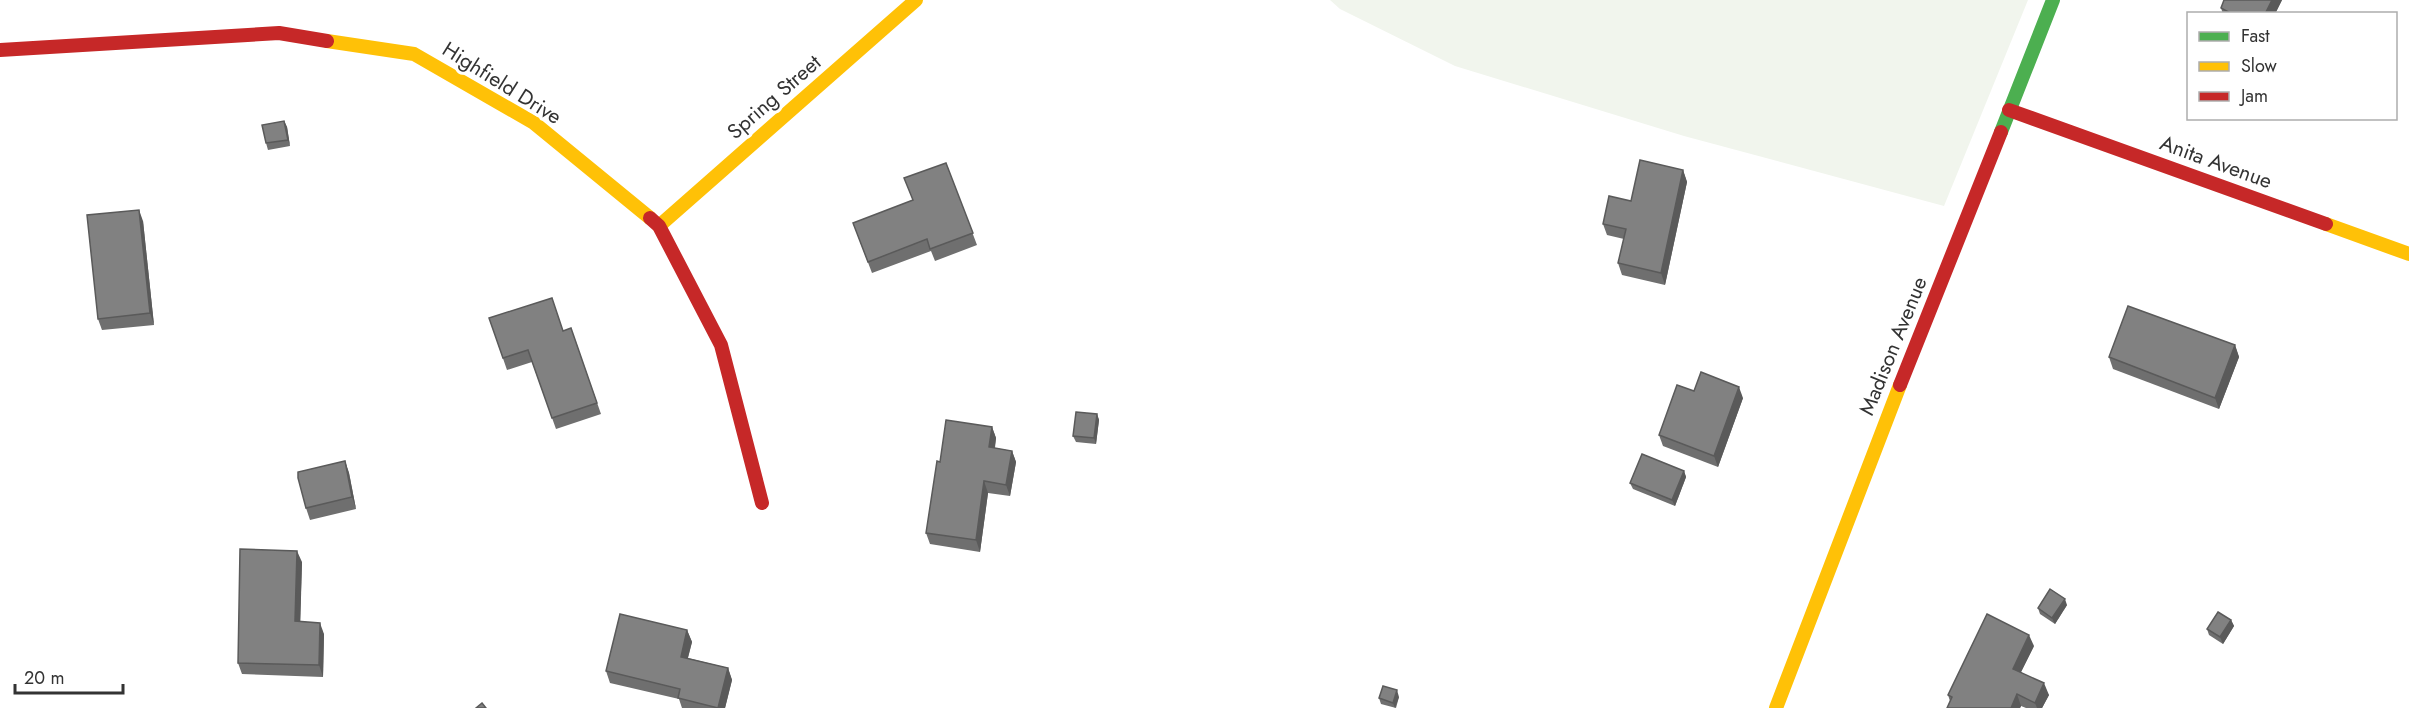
<svg xmlns="http://www.w3.org/2000/svg" width="2409" height="708" viewBox="0 0 2409 708" font-family="Jost,sans-serif">
	<rect width="100%" height="100%" fill="#fff"/>
	<!-- green -->
	<path fill="#f1f5ed" d="M1330,0H2028L1944,206L1684,136L1455,66L1340,9Z"/>
	<g fill="none" stroke-linecap="round" stroke-linejoin="round">
		<!-- fast -->
		<path stroke="#4caf50" stroke-width="14" d="M2001,132L2053,0"/>
		<!-- slow -->
		<g stroke="#ffc107" stroke-width="14">
			<path d="M327,41L414,54L534,123L650,218"/>
			<path d="M2326,224L2409,254"/>
			<path d="M659,226L916,0"/>
			<path d="M1776,708L1900,385"/>
		</g>
		<!-- jam -->
		<g stroke="#c62828" stroke-width="14">
			<path d="M0,50L279,33L327,41"/>
			<path d="M2009,110L2326,224"/>
			<path d="M650,218L659,226L721,345L762,503"/>
			<path d="M1900,385L2001,132"/>
		</g>
	</g>
	<!-- wall -->
	<g fill="#6f6f6f">
		<path d="M2282,0L2275,14H2223L2221,8Z"/>
		<path d="M284,121L287,127L290,146L268,150L266,143Z"/>
		<path d="M946,163L977,245L935,261L931,251L872,273L853,223L912,201Z"/>
		<path d="M1683,170L1687,182L1665,285L1622,275L1618,263L1624,239L1607,235L1603,224L1631,201Z"/>
		<path d="M143,221L154,325L102,330L98,319Z"/>
		<path d="M489,318L564,331L571,328L601,414L556,429L532,362L507,370Z"/>
		<path d="M2235,345L2239,357L2219,409L2113,369L2109,357Z"/>
		<path d="M1694,391L1743,398L1718,467L1663,446L1659,435Z"/>
		<path d="M1097,414L1099,420L1096,444L1076,442L1073,436Z"/>
		<path d="M992,427L996,438L995,448L1012,451L1016,462L1010,496L988,493L980,552L930,544L926,533Z"/>
		<path d="M345,461L349,473L356,509L310,520L306,508Z"/>
		<path d="M1684,471L1686,477L1675,506L1633,489L1630,483Z"/>
		<path d="M302,562L300,622L324,634L323,677L242,674L238,663Z"/>
		<path d="M2067,605L2055,624L2040,614L2038,608Z"/>
		<path d="M2231,620L2234,626L2223,644L2209,635L2207,629Z"/>
		<path d="M687,630L692,642L688,658L728,668L732,680L725,708H682L679,699L610,683L606,671Z"/>
		<path d="M2034,646L2021,672L2049,695L2042,708H2026L2021,706L2020,708H1947L1950,701L1948,695Z"/>
		<path d="M1399,697L1396,708L1381,704L1379,698Z"/>
	</g>
	<!-- shaded-wall -->
	<g fill="#5a5a5a">
		<path d="M2272,0H2282L2275,14H2265Z"/>
		<path d="M284,121L287,127L290,146L288,140Z"/>
		<path d="M1683,170L1687,182L1665,285L1661,273Z"/>
		<path d="M139,210L143,221L154,325L150,313Z"/>
		<path d="M2235,345L2239,357L2219,409L2215,398Z"/>
		<path d="M1739,387L1743,398L1718,467L1714,456Z"/>
		<path d="M1097,414L1099,420L1096,444L1094,438Z"/>
		<path d="M992,427L996,438L993,459L989,447Z"/>
		<path d="M1012,451L1016,462L1010,496L1006,485Z"/>
		<path d="M345,461L349,473L356,509L352,497Z"/>
		<path d="M1684,471L1686,477L1675,506L1672,500Z"/>
		<path d="M984,481L988,493L980,552L976,540Z"/>
		<path d="M297,551L302,562L300,633L295,621Z"/>
		<path d="M2065,599L2067,605L2055,624L2052,618Z"/>
		<path d="M2231,620L2234,626L2223,644L2220,637Z"/>
		<path d="M320,623L324,634L323,677L319,665Z"/>
		<path d="M687,630L692,642L685,668L681,657Z"/>
		<path d="M2029,635L2034,646L2017,680L2013,669Z"/>
		<path d="M728,668L732,680L725,708H718Z"/>
		<path d="M2044,683L2049,695L2042,708H2037L2035,703Z"/>
		<path d="M1397,690L1399,697L1395,708L1393,703Z"/>
		<path d="M2017,694L2021,706L2020,708H2011Z"/>
	</g>
	<!-- building -->
	<g fill="#818181" stroke="#5a5a5a" stroke-width="1.5">
		<path d="M2224,0H2272L2265,14H2232L2221,8Z"/>
		<path d="M284,121L288,140L266,143L262,125Z"/>
		<path d="M1640,160L1683,170L1661,273L1618,263L1626,229L1603,224L1609,196L1631,201Z"/>
		<path d="M946,163L973,233L930,249L927,239L868,262L853,223L913,200L904,178Z"/>
		<path d="M139,210L150,313L98,319L87,215Z"/>
		<path d="M552,298L563,331L571,328L597,403L552,418L528,350L503,358L489,318Z"/>
		<path d="M2128,306L2235,345L2215,398L2109,357Z"/>
		<path d="M1701,372L1739,387L1714,456L1659,435L1677,385L1694,391Z"/>
		<path d="M1076,412L1097,414L1094,438L1073,436Z"/>
		<path d="M946,420L992,427L989,447L1012,451L1006,485L984,481L976,540L926,533L937,461L940,462Z"/>
		<path d="M1642,454L1684,471L1672,500L1630,483Z"/>
		<path d="M345,461L352,497L306,508L298,478V472Z"/>
		<path d="M240,549L297,551L295,621L320,623L319,665L238,663Z"/>
		<path d="M2050,589L2065,599L2052,618L2038,608Z"/>
		<path d="M2218,612L2231,620L2220,637L2207,629Z"/>
		<path d="M620,614L687,630L681,657L728,668L718,708L678,698L680,689L606,671Z"/>
		<path d="M1987,614L2029,635L2013,669L2044,683L2035,703L2017,694L2011,708H1947L1952,697L1948,695Z"/>
		<path d="M1383,686L1397,690L1393,703L1379,698Z"/>
		<path d="M482,703L486,708H476Z"/>
	</g>
	<g text-anchor="middle" dominant-baseline="central" stroke-width="6" stroke-linejoin="round" paint-order="stroke">
		<!-- street labels -->
		<g font-size="21" fill="#333" stroke="#fff">
			<text transform="translate(502 83) rotate(32)">Highfield Drive</text>
			<text transform="translate(774 97) rotate(-41)">Spring Street</text>
			<text transform="translate(2216 162) rotate(20)">Anita Avenue</text>
			<text transform="translate(1893 346) rotate(-68)">Madison Avenue</text>
		</g>
	</g>
	<!-- legend -->
	<rect x="2187" y="12" width="210" height="108" fill="#ffffff" stroke="#adadad" stroke-width="1.5"/>
	<rect x="2199" y="32" width="30" height="9" fill="#4caf50" stroke="#adadad" stroke-width="1.5"/>
	<text x="2241" y="42" font-size="18" fill="#333333">Fast</text>
	<rect x="2199" y="62" width="30" height="9" fill="#ffc107" stroke="#adadad" stroke-width="1.5"/>
	<text x="2241" y="72" font-size="18" fill="#333333">Slow</text>
	<rect x="2199" y="92" width="30" height="9" fill="#c62828" stroke="#adadad" stroke-width="1.5"/>
	<text x="2241" y="102" font-size="18" fill="#333333">Jam</text>
	<!-- scale -->
	<path d="M15 684v9h108v-9" fill="none" stroke="#333333" stroke-width="3"/>
	<text x="24" y="684" font-size="18" fill="#333333" stroke="#ffffff" stroke-width="4.5" paint-order="stroke">20 m</text>
</svg>
